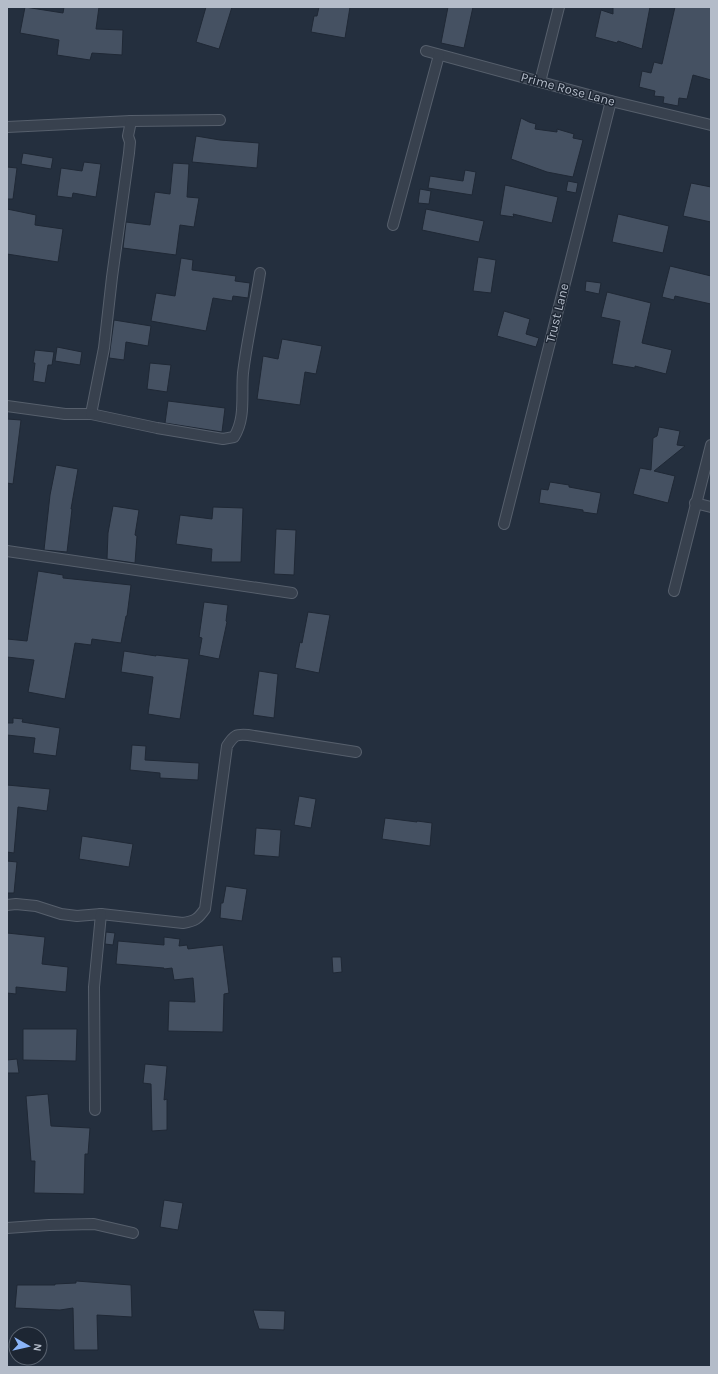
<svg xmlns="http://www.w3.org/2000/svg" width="718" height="1374" viewBox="0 0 718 1374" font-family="Karla,sans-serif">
	<rect width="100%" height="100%" fill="#242f3e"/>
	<!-- building -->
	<g fill="#455162" stroke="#1f2835">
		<path d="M25,7L63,13L64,7H99L96,29L123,30L122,55L92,53L90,60L57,55L59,40L20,33Z"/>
		<path d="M206,7H232L219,49L196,42Z"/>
		<path d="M319,7H350L345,38L311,32L314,16H317Z"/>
		<path d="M448,7H473L464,48L441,43Z"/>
		<path d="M613,7H650L642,49L618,41L617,43L595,37L601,10L613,14Z"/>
		<path d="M675,7H711V80L693,75L687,99L679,98L678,106L663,103L664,97L654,96L655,91L639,87L642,71L651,73L654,62L662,64Z"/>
		<path d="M521,118L529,122L536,124L535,129L557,132V129L574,134L573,138L583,140L573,177L547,172L511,159Z"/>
		<path d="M196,136L220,140L259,143L257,168L192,162Z"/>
		<path d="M23,153L53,158L51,169L21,164Z"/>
		<path d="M84,162L101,164L96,197L73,193L72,198L57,196L61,168L82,171Z"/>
		<path d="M173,163L189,164L187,197L199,198L194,227L180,225L176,255L123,248L126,222L150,225L155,192L170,194Z"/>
		<path d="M7,167L17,168L13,199H7Z"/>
		<path d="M465,170L476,172L472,195L428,188L430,176L463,181Z"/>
		<path d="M568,181L578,183L576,193L566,191Z"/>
		<path d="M691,183L711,187V222L683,216Z"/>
		<path d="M505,185L558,197L552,223L513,214L514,217L500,215Z"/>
		<path d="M420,189L431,191L429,204L418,203Z"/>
		<path d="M7,209L36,215L35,225L63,229L58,262L7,254Z"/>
		<path d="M426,209L484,221L479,242L422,230Z"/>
		<path d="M618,214L669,226L663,253L612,242Z"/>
		<path d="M478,257L496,260L491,293L473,291Z"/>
		<path d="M181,258L193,260L192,270L236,276L235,281L250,283L248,298L233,296L232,301L213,298L206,331L151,321L156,293L175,296Z"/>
		<path d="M670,266L711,276V304L675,296L674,300L662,297Z"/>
		<path d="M586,281L601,283L599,294L585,291Z"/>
		<path d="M607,292L651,303L642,343L672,350L666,374L635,366V368L612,364L620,321L601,317Z"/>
		<path d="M504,311L530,319L526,334L539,338L536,347L497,336Z"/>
		<path d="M114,320L151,326L148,346L126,342L124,360L109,358Z"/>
		<path d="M282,339L322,346L316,374L305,372L300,405L257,399L263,356L278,359Z"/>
		<path d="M57,347L82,352L80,365L55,361Z"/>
		<path d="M35,350L54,352L52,365H48L45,383L33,381L35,363H33Z"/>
		<path d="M150,363L171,365L167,392L147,389Z"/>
		<path d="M168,401L225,408L222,432L165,423Z"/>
		<path d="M7,419L21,420L13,484L7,483Z"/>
		<path d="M659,427L680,431L677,445L685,446L654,471L675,476L668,503L633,494L640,468L651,470L653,438L657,436Z"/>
		<path d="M56,465L78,469L71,509H72L67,552L44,550L50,495Z"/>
		<path d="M550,482L569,485V487L601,493L597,514L583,512V510L539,503L541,489L548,490Z"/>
		<path d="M113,506L139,510L135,535L137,536L135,563L107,559L108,533Z"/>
		<path d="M213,507L243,508L241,562H211L212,549L176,544L180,515L212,519Z"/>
		<path d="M276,529L296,530L294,575L274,574Z"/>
		<path d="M38,571L63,575V578L131,585L127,616H126L121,643L92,639L91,645L75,643L65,699L28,692L34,660L7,657V639L27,641Z"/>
		<path d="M204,602L228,605L226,621L227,622L219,659L199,655L202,638L199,637Z"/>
		<path d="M308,612L330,615L319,673L295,668L300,642L302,643Z"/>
		<path d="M124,651L156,656V655L189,659L180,719L148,714L153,677L121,672Z"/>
		<path d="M259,671L278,674L274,718L253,715Z"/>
		<path d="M13,718L23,719L22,722L60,728L56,756L33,753L35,738L7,735V723H13Z"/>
		<path d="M132,745L146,746L145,760L199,763L198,780L160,778V773L130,770Z"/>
		<path d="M7,785L50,789L47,811L18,807L14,853L7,852Z"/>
		<path d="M299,796L316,799L311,828L294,825Z"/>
		<path d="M385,818L417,822V821L432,823L430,846L382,839Z"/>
		<path d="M256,828L281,830L279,857L254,855Z"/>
		<path d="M82,836L133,844L129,867L79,859Z"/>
		<path d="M7,861L17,862L14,893H7Z"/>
		<path d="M226,886L247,889L242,921L220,918L221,903H223Z"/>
		<path d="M106,932L115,933L113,945L105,944Z"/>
		<path d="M7,933L45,937L42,964L68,967L66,992L16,987V994L7,993Z"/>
		<path d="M164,937L180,939L179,946L187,945L188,949L223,945L229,993L224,994L223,1032L168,1031L169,1001L195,1002L193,978L174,980L172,968L164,969V968L116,964L118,941L164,945Z"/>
		<path d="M332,957H341L342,972L333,973Z"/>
		<path d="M23,1029H77L76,1061L23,1060Z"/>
		<path d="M17,1059L19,1073H7V1060Z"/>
		<path d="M145,1064L167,1066L164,1100L167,1099V1130L152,1131L151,1084L143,1083Z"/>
		<path d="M48,1094L51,1126L90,1128L88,1154H85L84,1194L34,1193L35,1161H31L26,1096Z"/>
		<path d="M164,1200L183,1203L178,1230L160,1227Z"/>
		<path d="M76,1281L131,1285L132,1317L97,1315L98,1350H74L73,1308L60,1310L15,1308L17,1285H55V1284L76,1283Z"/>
		<path d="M253,1310L285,1311L284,1330L259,1329Z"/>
	</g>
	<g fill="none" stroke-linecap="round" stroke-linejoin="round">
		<defs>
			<g id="minor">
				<path d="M426,51L611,101L711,125"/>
				<path d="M540,82L559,7"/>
				<path d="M7,127L131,121"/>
				<path d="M393,225L439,55"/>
				<path d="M7,406L65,414H91L104,348L112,277L129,153L130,142L128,136L131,121L220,120"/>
				<path d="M91,414L157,428L223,439L234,437C246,418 241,395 243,373C247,340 255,306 260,273"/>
				<path d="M695,503L711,507"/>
				<path d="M504,524L611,101"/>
				<path d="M7,551L292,593"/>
				<path d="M674,591L711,445"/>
				<path d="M7,905L16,904L36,906L61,914L77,916L101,914L183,923C195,921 198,919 205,909L227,746C234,735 236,734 248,735L356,752"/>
				<path d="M95,1110L94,987L101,914"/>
				<path d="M7,1228L49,1225L94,1224L133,1233"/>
			</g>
		</defs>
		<!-- minor casing -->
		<use href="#minor" stroke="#565f6c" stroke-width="12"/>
		<!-- minor -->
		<use href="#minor" stroke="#38414e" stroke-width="10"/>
	</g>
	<g text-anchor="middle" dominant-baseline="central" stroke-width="3" stroke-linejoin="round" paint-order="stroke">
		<!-- street labels -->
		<g font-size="13" fill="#b4bcc9" stroke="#1d2633">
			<text transform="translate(568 89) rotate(15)">Prime Rose Lane</text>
			<text transform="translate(557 313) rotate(-76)">Trust Lane</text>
		</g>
	</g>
	<!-- border -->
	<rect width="718" height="1374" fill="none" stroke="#b4bcc9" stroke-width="16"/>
	<!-- north arrow -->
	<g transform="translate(28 1346) rotate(98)"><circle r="19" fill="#1d2633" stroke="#59626f"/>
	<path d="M0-3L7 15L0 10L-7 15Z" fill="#8ab4f8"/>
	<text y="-6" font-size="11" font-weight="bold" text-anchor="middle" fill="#b4bcc9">N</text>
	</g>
</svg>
